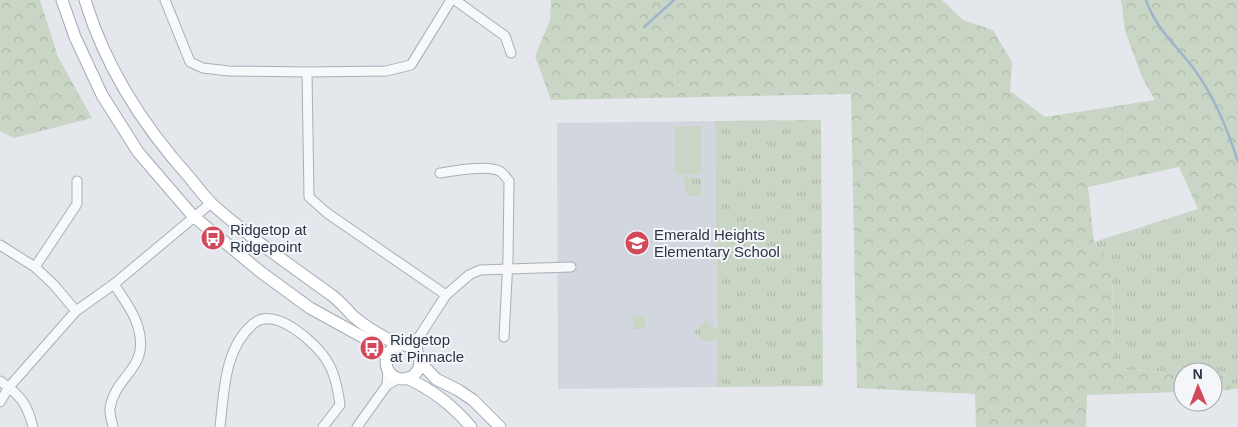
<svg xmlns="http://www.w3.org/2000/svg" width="1238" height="427" viewBox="0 0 1238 427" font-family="Helvetica,sans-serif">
	<defs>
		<pattern id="grass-tufts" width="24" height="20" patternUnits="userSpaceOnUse" patternTransform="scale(1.25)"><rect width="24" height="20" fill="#c9d6c5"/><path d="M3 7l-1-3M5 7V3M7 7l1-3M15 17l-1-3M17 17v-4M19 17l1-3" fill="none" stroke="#adb8ab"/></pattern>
		<pattern id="forest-crowns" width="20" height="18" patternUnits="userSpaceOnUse" patternTransform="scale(1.25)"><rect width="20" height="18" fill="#c9d6c5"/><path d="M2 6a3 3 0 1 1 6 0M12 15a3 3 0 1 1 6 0" fill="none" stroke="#adb8ab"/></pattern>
	</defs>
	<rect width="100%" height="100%" fill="#e4e7ec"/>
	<!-- built -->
	<path fill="#d2d6de" d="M715,121L717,387L558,389L557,123Z"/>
	<!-- grass -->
	<g fill="url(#grass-tufts)">
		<path d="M821,120L823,386L717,387V338L716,341H703L694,332L706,320L717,330L715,121Z"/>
		<path d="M684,177L701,178V196H688L685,190Z"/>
		<path d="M1198,209L1238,252V388L1231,390V376L1213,375V372H1183V373L1113,369L1112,264L1094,242Z"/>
		<rect x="633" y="316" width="12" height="13"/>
	</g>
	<!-- forest -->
	<g fill="url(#forest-crowns)">
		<path d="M0,0H40L58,57L92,118L14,138L0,131Z"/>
		<path d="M551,0H942L963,20L993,30L1012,62L1010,91L1045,117L1155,100L1142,77L1125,31L1121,0H1238V252L1198,209L1179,167L1088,187L1094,242L1112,264L1113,369L1183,373V392L1087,395L1086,427H976L975,394L857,388L851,94L551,100L535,56L550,20Z"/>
		<path d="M1213,375L1231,376V390L1213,391Z"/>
	</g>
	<!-- pitch -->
	<path fill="#c9d6c5" d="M699,126L701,128V173L699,175H677L675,173V129L676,127Z"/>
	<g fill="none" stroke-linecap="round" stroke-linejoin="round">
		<!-- stream -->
		<g stroke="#9fb4cc" stroke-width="2.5">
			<path d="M1146,0C1156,29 1176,45 1194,69C1214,96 1228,130 1238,162"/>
			<path d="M644,27L674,0"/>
		</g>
		<defs>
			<g id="minor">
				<path d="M165,0L190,62L203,68L229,71L307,72L386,71L411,65L451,0"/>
				<path d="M455,0L505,36L511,53"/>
				<path d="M307,72L309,197L327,213L446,295"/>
				<path d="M440,173C453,171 490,164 501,172C504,174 507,179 509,181L508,259L504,337"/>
				<path d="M0,245L35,267L54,285L76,311"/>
				<path d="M35,267L77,204V181"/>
				<path d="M404,345L419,337"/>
				<path d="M417,352L419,337L446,295L469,275L480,270L571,267"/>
				<path d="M0,381C20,395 27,403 33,427"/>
				<path d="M387,385L388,369"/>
				<path d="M0,402L9,387L76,311L114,284L211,203"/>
				<path d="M113,427C112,421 109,414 110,408C116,373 152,369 137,324C133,310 121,296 114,284"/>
				<path d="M220,427C224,392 224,349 253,324C275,305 316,343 327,361C335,373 338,390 340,405L323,427"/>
				<path d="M357,427L387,385L400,378"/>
			</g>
			<g id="major">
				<path d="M62,0L75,37L102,95L138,152L193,216L262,273L310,308L368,340L387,357"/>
				<path d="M85,0C105,66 144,127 190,178C197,187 204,196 212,204C249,237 290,265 330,294C339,300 346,309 354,317C368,329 383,337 399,345"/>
				<circle cx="403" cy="362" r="17"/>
				<path d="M420,362L436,379L458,390L473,400L500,427"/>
				<path d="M407,378C434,391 452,405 471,427"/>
			</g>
		</defs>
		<!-- minor casing -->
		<use href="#minor" stroke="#a9aeb7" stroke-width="11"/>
		<!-- major casing -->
		<use href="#major" stroke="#a3abb8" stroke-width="13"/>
		<!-- minor -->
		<use href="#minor" stroke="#f7f8fa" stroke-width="9"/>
		<!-- major -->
		<use href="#major" stroke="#fff" stroke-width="11"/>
	</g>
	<!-- icons -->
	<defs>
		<symbol id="bus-disc" viewBox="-11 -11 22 22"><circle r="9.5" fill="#d1495b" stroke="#f4f6f9"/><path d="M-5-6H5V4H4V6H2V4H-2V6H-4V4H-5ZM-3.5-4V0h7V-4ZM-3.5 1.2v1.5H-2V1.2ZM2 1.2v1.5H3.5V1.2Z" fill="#fff"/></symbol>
		<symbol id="school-disc" viewBox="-11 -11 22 22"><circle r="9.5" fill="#d1495b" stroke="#f4f6f9"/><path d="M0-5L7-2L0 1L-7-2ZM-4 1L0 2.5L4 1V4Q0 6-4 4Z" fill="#fff"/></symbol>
	</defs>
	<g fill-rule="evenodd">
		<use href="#bus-disc" x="199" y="224" width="28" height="28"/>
		<use href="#school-disc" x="623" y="229" width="28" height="28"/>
		<use href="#bus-disc" x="358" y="334" width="28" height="28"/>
	</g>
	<g text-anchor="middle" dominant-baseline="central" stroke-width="4" stroke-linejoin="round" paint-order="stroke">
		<!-- poi labels -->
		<g font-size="15" fill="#2b3445" stroke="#f4f6f9" text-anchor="start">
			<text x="230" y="229">Ridgetop at<tspan x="230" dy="17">Ridgepoint</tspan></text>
			<text x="654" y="234">Emerald Heights<tspan x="654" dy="17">Elementary School</tspan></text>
			<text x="390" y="339">Ridgetop<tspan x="390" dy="17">at Pinnacle</tspan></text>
		</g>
	</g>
	<!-- north arrow -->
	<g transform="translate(1198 387) rotate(359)"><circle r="24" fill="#f4f6f9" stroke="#a4a8b1"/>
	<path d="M0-4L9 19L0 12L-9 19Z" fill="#d1495b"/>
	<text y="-8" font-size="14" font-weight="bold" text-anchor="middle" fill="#2b3445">N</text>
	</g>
</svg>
